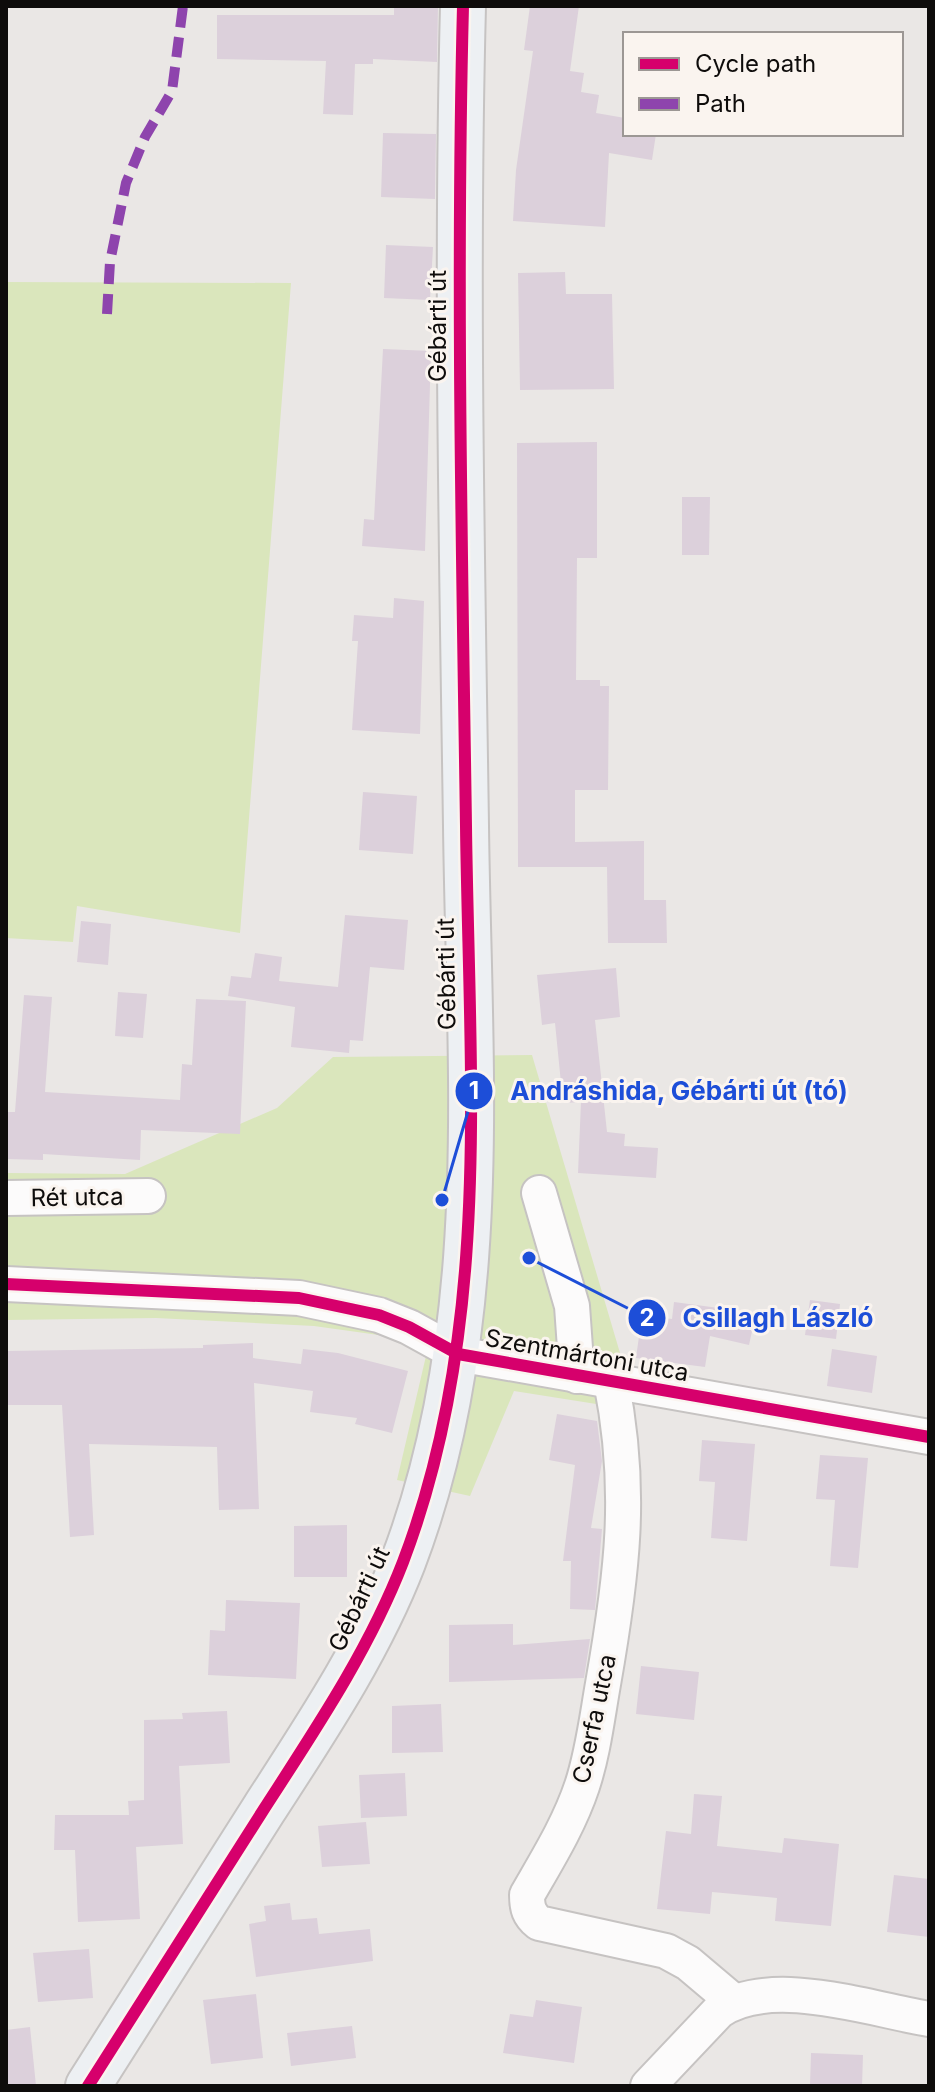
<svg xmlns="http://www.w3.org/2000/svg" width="935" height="2092" viewBox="0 0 935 2092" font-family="Inter,sans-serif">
	<rect width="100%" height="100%" fill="#eae7e5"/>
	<!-- green -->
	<g fill="#dae6bc">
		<path d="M6,282L291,283L240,933L77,906L73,942L6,938Z"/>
		<path d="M532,1055L620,1353L628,1409L514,1391L470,1496L397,1480L426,1356L393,1337L314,1326L156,1318L6,1320V1173L125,1174L277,1108L333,1057Z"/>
	</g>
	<!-- building -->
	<g fill="#dcd0db">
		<path d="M394,6H438L437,62L373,59V64H355L353,115L323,114L326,61L217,59V15H394Z"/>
		<path d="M530,6H579L570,71L584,73L581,92L599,95L596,113L625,118V134H656L652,160L609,153L605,227L513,221L516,170L533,51L524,50Z"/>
		<path d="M383,133L436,134L435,199L381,197Z"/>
		<path d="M386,245L433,247L430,300L384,298Z"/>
		<path d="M565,272L566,294H612L614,389L520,390L518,273Z"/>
		<path d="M383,349L431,351L425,551L362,546L364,519L374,520Z"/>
		<path d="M597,442V558H577L576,680H600V686H609L608,790H575V842L644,841V900H666L667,943H608L607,867H518L517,443Z"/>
		<path d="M682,497H710L709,555H682Z"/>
		<path d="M394,598L424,601L420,734L352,730L358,641H352L354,615L393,618Z"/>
		<path d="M363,792L417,796L413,854L359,850Z"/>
		<path d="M345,915L408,920L404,970L370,967L363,1041L350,1040L349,1053L291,1047L295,1007L228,996L231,976L251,978L255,953L282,957L279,981L338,987Z"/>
		<path d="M81,921L111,924L108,965L77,962Z"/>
		<path d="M616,968L620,1017L595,1020L607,1132L625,1134L624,1146L658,1148L656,1178L578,1173L581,1102L563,1103L555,1023L542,1025L537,975Z"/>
		<path d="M118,992L147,994L143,1038L115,1036Z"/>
		<path d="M24,995L52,997L45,1092L180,1100L182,1064L192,1065L196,999L246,1001L240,1134L141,1130L140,1160L43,1154V1160L6,1159V1112H15Z"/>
		<path d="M810,1300L840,1304L836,1339L805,1335Z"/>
		<path d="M674,1302L756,1313L749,1345L710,1336L705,1367L636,1358L642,1315L672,1319Z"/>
		<path d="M253,1343V1358L301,1364L303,1349L338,1353L408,1371L392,1433L355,1424L357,1418L310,1412L313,1391L254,1383L259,1509L219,1510L217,1447L89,1444L94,1535L70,1537L62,1405H6V1351L203,1348V1345Z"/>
		<path d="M832,1349L877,1356L872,1393L827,1386Z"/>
		<path d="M557,1414L597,1421L602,1461L591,1528L602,1529L595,1610L570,1609L571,1561H563L575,1465L549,1460Z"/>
		<path d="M702,1440L755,1444L747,1541L711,1538L715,1482L699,1481Z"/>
		<path d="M820,1455L868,1458L858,1568L830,1566L835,1500L816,1499Z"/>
		<path d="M347,1525V1577H294V1526Z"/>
		<path d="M226,1600L300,1603L296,1679L208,1675L210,1630L225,1631Z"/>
		<path d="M513,1624V1645L590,1639L584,1678L449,1682V1625Z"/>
		<path d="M641,1666L699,1672L694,1720L636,1714Z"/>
		<path d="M441,1704L443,1752L392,1753V1706Z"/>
		<path d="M227,1711L230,1763L179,1766L183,1844L136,1847L140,1919L78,1922L75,1850H54L55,1815H129L128,1801L144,1800V1720L183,1719L182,1713Z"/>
		<path d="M405,1773L407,1816L361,1818L359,1775Z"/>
		<path d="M694,1794L722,1796L717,1846L782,1853L784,1838L839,1844L831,1926L775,1921L777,1898L712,1892L710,1914L657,1909L666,1831L691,1834Z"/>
		<path d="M366,1822L370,1864L322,1867L318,1826Z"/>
		<path d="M894,1875L929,1879V1937L887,1932Z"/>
		<path d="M290,1903L292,1920L317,1918L319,1934L370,1929L373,1961L256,1977L249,1924L266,1921L264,1906Z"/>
		<path d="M89,1949L93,1998L38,2002L33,1953Z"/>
		<path d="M256,1994L263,2058L211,2064L203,2000Z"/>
		<path d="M536,2000L582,2007L574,2063L503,2053L510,2014L533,2017Z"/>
		<path d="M352,2026L356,2058L291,2066L287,2033Z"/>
		<path d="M30,2027L36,2086H6V2030Z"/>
		<path d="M811,2053L863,2055L862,2086H810Z"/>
	</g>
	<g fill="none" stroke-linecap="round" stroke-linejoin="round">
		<defs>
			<g id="minor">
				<path d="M539,1193L572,1306L577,1376"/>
				<path d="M6,1198L148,1196"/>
				<path d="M6,1284L299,1298L379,1315L409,1327L458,1354L929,1437"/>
				<path d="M611,1381C633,1490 622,1576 603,1684C597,1718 593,1753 582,1786C569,1825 547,1860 527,1895C527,1908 529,1915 539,1923L666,1951L688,1963L733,2001"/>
				<path d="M648,2086L719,2011C770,1975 870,2009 929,2019"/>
			</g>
			<path id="secondary" d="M88,2086C146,1994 205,1902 264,1809C315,1730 369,1650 403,1562C493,1326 469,1073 466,826C462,553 456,279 463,6"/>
		</defs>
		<!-- minor casing -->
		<use href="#minor" stroke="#c6c3c2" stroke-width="38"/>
		<!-- secondary casing -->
		<use href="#secondary" stroke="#c6c3c2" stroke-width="48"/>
		<!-- minor -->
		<use href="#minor" stroke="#fcfbfb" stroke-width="34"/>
		<!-- secondary -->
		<use href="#secondary" stroke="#edf0f3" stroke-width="44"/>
		<!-- quiet -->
		<path stroke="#8e44ad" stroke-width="10" stroke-dasharray="20 10" stroke-linecap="butt" d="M107,314L110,262L126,183L145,137L172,91L183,6"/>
		<defs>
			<g id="cycleway">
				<path d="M6,1284L299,1298L379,1315L409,1327L458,1354L929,1437"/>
				<path d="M88,2086C146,1994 205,1902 264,1809C315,1730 369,1650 403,1562C493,1326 469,1073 466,826C462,553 456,279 463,6"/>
			</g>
		</defs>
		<!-- cycleway casing -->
		<use href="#cycleway" stroke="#faf4ef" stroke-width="17"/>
		<!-- cycleway -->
		<use href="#cycleway" stroke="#d6006c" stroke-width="12"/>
	</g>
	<g text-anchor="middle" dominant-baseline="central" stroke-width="6" stroke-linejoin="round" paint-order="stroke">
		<!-- street labels -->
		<g font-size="24" fill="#0e0c0b" stroke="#faf4ef">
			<text transform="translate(437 326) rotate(-90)">Gébárti út</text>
			<text transform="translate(446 974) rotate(-91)">Gébárti út</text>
			<text transform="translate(77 1197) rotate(-1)">Rét utca</text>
			<text transform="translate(587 1355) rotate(10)">Szentmártoni utca</text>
			<text transform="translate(359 1599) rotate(-65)">Gébárti út</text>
			<text transform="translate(594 1719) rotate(-78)">Cserfa utca</text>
		</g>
	</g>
	<!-- callouts -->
	<path fill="none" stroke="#1d4ed8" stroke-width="3" d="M442 1200L474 1091M529 1258L647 1318"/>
	<g fill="#1d4ed8" stroke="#faf4ef" stroke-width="3">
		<circle cx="442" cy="1200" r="8"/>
		<circle cx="529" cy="1258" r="8"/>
		<circle cx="474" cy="1091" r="20"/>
		<circle cx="647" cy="1318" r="20"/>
	</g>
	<g font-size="24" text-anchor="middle" font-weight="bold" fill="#fff">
		<text x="474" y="1099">1</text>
		<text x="647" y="1326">2</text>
	</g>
	<g font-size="26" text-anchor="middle" font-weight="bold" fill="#1d4ed8" stroke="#faf4ef" stroke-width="6" stroke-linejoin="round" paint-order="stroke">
		<text x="679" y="1100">Andráshida, Gébárti út (tó)</text>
		<text x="778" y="1327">Csillagh László</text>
	</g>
	<!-- border -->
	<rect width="935" height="2092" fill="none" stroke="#0e0c0b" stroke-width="16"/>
	<!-- legend -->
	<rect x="623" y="32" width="280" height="104" fill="#faf4ef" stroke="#9c9794" stroke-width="2"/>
	<rect x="639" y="58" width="40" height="12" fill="#d6006c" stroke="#9c9794" stroke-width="2"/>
	<text x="695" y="72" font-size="24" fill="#0e0c0b">Cycle path</text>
	<rect x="639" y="98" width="40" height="12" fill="#8e44ad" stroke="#9c9794" stroke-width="2"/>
	<text x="695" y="112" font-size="24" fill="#0e0c0b">Path</text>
</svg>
